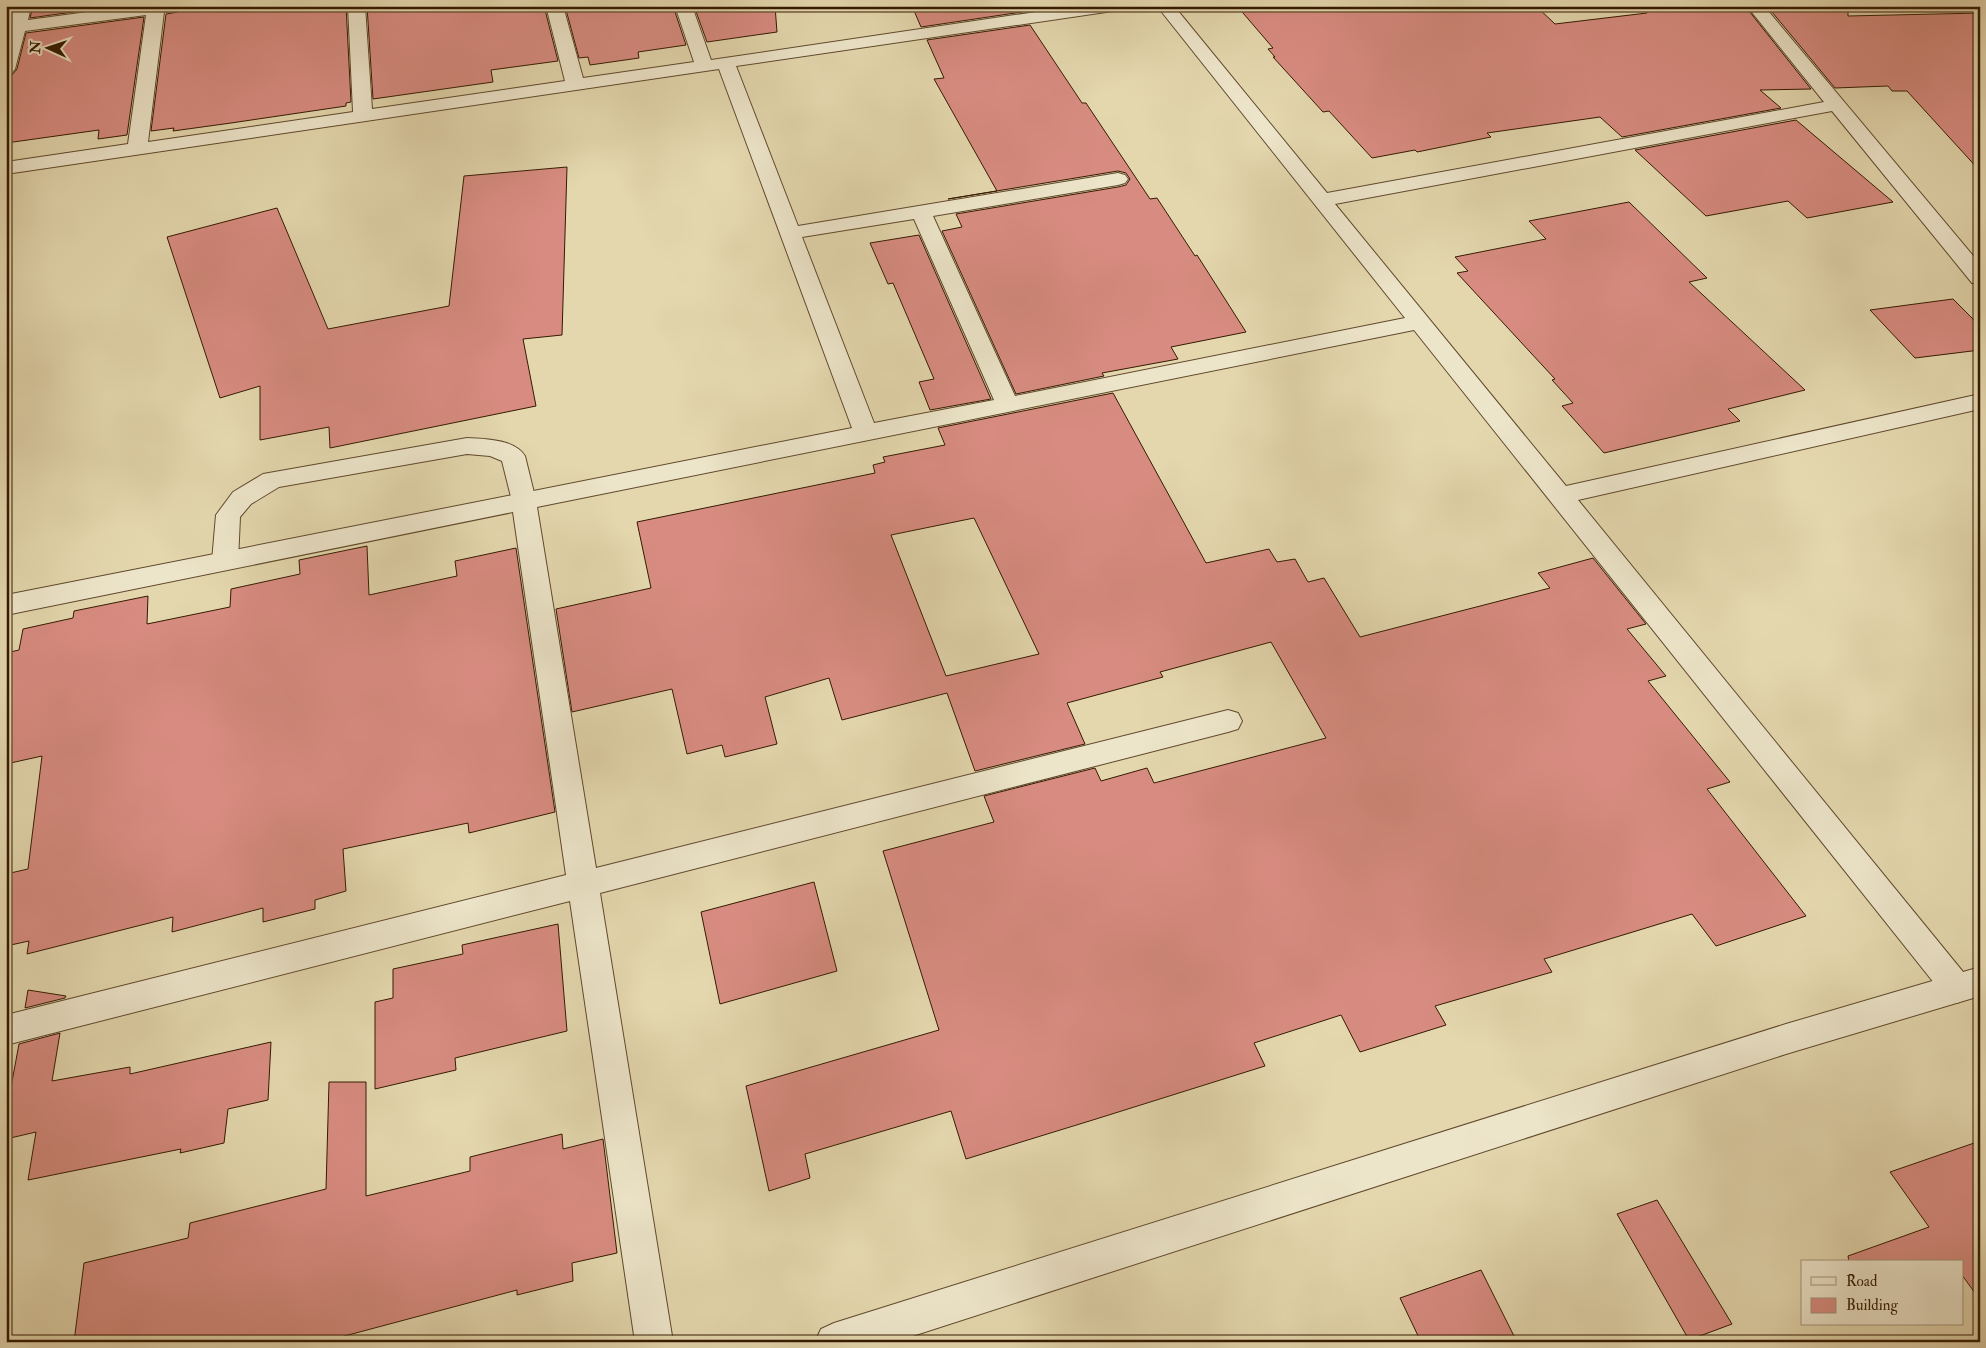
<svg xmlns="http://www.w3.org/2000/svg" width="1986" height="1348" viewBox="0 0 1986 1348" font-family="'IM FELL Double Pica',serif">
	<rect width="100%" height="100%" fill="#e4d7ae"/>
	<filter id="stains"><feTurbulence type="fractalNoise" baseFrequency=".004" numOctaves="4"/><feColorMatrix values="0 0 0 0 .2 0 0 0 0 .09 0 0 0 0 .02 0 0 0 .5 -.17"/></filter>
	<radialGradient id="worn" r=".72"><stop offset=".6" stop-color="#630" stop-opacity="0"/><stop offset="1" stop-color="#630" stop-opacity=".3"/></radialGradient>
	<!-- building -->
	<g fill="#d88c81" stroke="#341a00" fill-rule="evenodd">
		<path d="M33,6H116L30,18Z"/>
		<path d="M182,6H346L351,102L346,103V106L231,123L173,131L174,128L151,131L166,14L178,12Z"/>
		<path d="M367,6H544L558,61L491,70L493,82L373,99Z"/>
		<path d="M565,6H673L686,45L638,52L639,58L590,65L588,57L579,58Z"/>
		<path d="M694,6H775L777,32L707,42Z"/>
		<path d="M912,6H1018L1022,12L921,27Z"/>
		<path d="M1237,6H1536L1555,24L1647,13L1644,6H1745L1811,89L1760,90L1781,108L1622,137L1600,117L1487,133L1491,137L1417,152L1415,150L1372,158L1329,111L1323,112L1273,57H1275L1268,49L1273,48Z"/>
		<path d="M1767,6H1848V16L1980,13V171L1907,91H1892L1888,86L1835,88Z"/>
		<path d="M144,17L127,135L98,139L99,130L6,143V76L12,75L17,69L26,33Z"/>
		<path d="M1030,25L1082,103H1086L1150,199L1157,198L1195,256L1197,255L1246,332L1171,347L1178,359L1102,373L1104,376L1016,394L942,231L962,227L956,214L1118,187L1126,185L1130,179L1126,173L1118,171L948,199L997,191L934,79L944,78L927,40Z"/>
		<path d="M1796,120L1893,202L1807,218L1788,201L1706,216L1635,150Z"/>
		<path d="M567,167L562,335L523,339L536,406L330,448L329,427L260,440V386L220,398L167,237L277,208L328,329L449,306L464,176Z"/>
		<path d="M1629,202L1707,278L1689,282L1805,390L1728,409L1740,421L1604,453L1562,406L1573,403L1552,380L1555,379L1457,273L1468,271L1455,257L1546,239L1529,221Z"/>
		<path d="M919,235L991,399L930,410L919,382L934,379L893,283L888,284L870,243Z"/>
		<path d="M1953,299L1980,326V350L1915,358L1870,310Z"/>
		<path d="M1113,393L1206,563L1269,549L1277,562L1295,559L1308,582L1324,578L1360,637L1550,588L1538,573L1593,558L1646,624L1627,629L1666,676L1648,681L1730,782L1707,789L1806,916L1716,946L1692,914L1544,959L1552,972L1435,1006L1446,1025L1360,1052L1341,1015L1254,1043L1265,1066L1096,1119L966,1159L951,1111L805,1154L810,1178L769,1191L746,1086L939,1030L883,851L994,822L984,796L1095,768L1101,781L1147,768L1154,783L1326,738L1271,642L1160,672L1163,677L1067,703L1085,744L975,771L947,693L842,720L829,678L765,697L777,744L725,757L722,745L687,754L672,689L572,712L556,609L651,588L637,522L875,473L873,465L885,462L883,457L945,445L938,428ZM974,518L1039,654L946,676L891,535Z"/>
		<path d="M367,546L369,595L457,576L455,561L516,548L555,812L469,833L468,823L343,849L346,891L315,900V909L263,922V908L172,932L173,917L27,954L29,941L6,946V874L28,869L42,756L6,764V653L19,650L23,629L73,618L74,611L148,596L147,624L230,607L231,589L300,574L299,560Z"/>
		<path d="M814,882L837,971L720,1004L701,912Z"/>
		<path d="M558,924L567,1031L455,1058L456,1070L375,1089V1002L393,998V969L463,954L462,945Z"/>
		<path d="M28,990L66,996L65,998L25,1008Z"/>
		<path d="M60,1033L52,1081L130,1067V1074L271,1042L268,1100L228,1109L224,1143L180,1153L181,1149L28,1180L36,1132L6,1139V1114L19,1044Z"/>
		<path d="M329,1082H366V1196L470,1171V1157L562,1134L563,1149L603,1139L617,1253L572,1263L573,1281L517,1295V1290L322,1342H74L84,1263L188,1238L190,1223L326,1189Z"/>
		<path d="M1980,1141V1300L1962,1275V1262H1849L1848,1256L1929,1227L1890,1172Z"/>
		<path d="M1657,1200L1732,1324L1689,1340L1617,1214Z"/>
		<path d="M1481,1270L1517,1342H1421L1400,1298Z"/>
	</g>
	<g fill="none" stroke-linecap="round" stroke-linejoin="round">
		<defs>
			<path id="service" d="M467,438C485,439 514,439 525,456L536,501L533,507L524,510L515,507L512,501L502,461L490,456L467,454L279,487L251,504L240,517L238,561L234,568L225,570L216,568L212,561L216,515L233,492L263,474Z"/>
			<path id="minor" d="M14,6H31L28,20L132,6H180L178,10L164,12L148,142L353,112L348,6H365L372,109L565,81L546,6H563L583,78L694,62L675,6H692L711,60L1076,6H1121L1119,10L1113,11L736,66L798,226L1118,173L1125,175L1128,179L1125,183L1118,185L933,216L1015,396L1405,318L1157,6H1174L1327,193L1824,102L1747,6H1764L1980,264V284L1972,283L1832,111L1335,204L1566,486L1980,394V409L1578,500L1968,978L1973,988L1968,998L1957,1003L1946,998L1414,330L537,507L596,868L1228,710L1238,713L1242,721L1238,729L1228,732L600,893L673,1342H635L570,901L6,1045V1015L566,875L513,512L6,615V595L852,428L719,69L6,174V162L128,144L146,15L25,31L15,69L12,73L6,74V36ZM914,219L994,400L874,423L802,237Z"/>
			<path id="tertiary" d="M1980,967V996L1786,1054L894,1342H815L821,1329L834,1323L1786,1024Z"/>
		</defs>
		<!-- service casing -->
		<use href="#service" stroke="#60492c" stroke-width="2"/>
		<!-- minor casing -->
		<use href="#minor" stroke="#60492c" stroke-width="2"/>
		<!-- tertiary casing -->
		<use href="#tertiary" stroke="#60492c" stroke-width="2"/>
		<!-- service -->
		<use href="#service" fill="#ede5ca" fill-rule="evenodd"/>
		<!-- minor -->
		<use href="#minor" fill="#ede5ca" fill-rule="evenodd"/>
		<!-- tertiary -->
		<use href="#tertiary" fill="#ede5ca" fill-rule="evenodd"/>
	</g>
	<!-- margin -->
	<rect width="1986" height="1348" fill="none" stroke="#e4d7ae" stroke-width="25"/>
	<rect x="8" y="8" width="1971" height="1333" fill="none" stroke="#341a00" stroke-width="2.5"/>
	<rect x="12" y="12" width="1961" height="1323" fill="none" stroke="#341a00"/>
	<!-- legend -->
	<rect x="1801" y="1260" width="162" height="65" fill="#ede5ca" stroke="#a39479"/>
	<rect x="1811" y="1277" width="25" height="8" fill="#ede5ca" stroke="#a39479"/>
	<text x="1846" y="1286" font-size="15" fill="#341a00">Road</text>
	<rect x="1811" y="1298" width="25" height="15" fill="#d88c81" stroke="#a39479"/>
	<text x="1846" y="1310" font-size="15" fill="#341a00">Building</text>
	<!-- north arrow -->
	<g transform="translate(48 48) rotate(273)" stroke="#ede5ca" stroke-width="4" paint-order="stroke">
	<path d="M0-4L9 19L0 12L-9 19Z" fill="#341a00"/>
	<text y="-8" font-size="14" font-weight="bold" text-anchor="middle" fill="#341a00">N</text>
	</g>
	<rect width="100%" height="100%" filter="url(#stains)"/>
	<rect width="100%" height="100%" fill="url(#worn)"/>
</svg>
